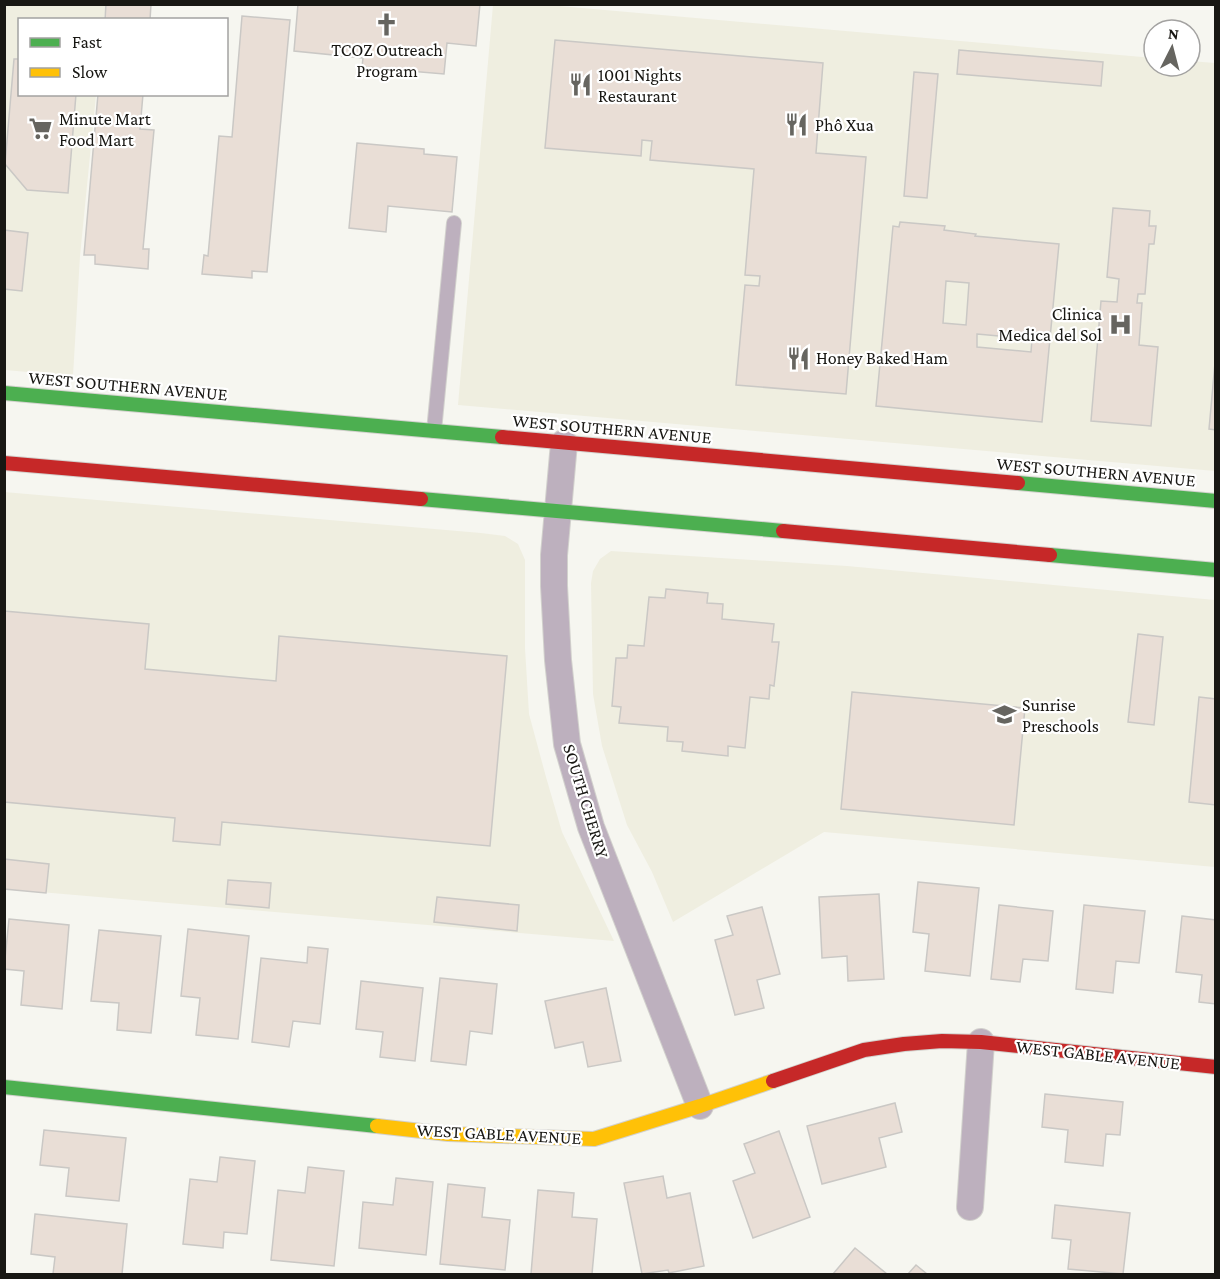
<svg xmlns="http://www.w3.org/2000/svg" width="1220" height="1279" viewBox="0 0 1220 1279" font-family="'Crimson Pro',serif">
	<rect width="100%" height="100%" fill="#f6f6f0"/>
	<!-- built -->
	<g fill="#efeee0">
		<path d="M4,5H106L104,19L20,20V94L96,95L80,256L73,376L5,370Z"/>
		<path d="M493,5H548L1154,58V66H1190V61L1215,63V471L458,405Z"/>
		<path d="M4,492L481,533L505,536L518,544L525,560V648L529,714L546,777L562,832L614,941L5,889Z"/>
		<path d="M611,551L847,566L1215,600V867L824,832L673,922L652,872L627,825L602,746L593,694L591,583L593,571L600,559Z"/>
	</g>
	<!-- building -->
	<g fill="#e9ded6" stroke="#cac8c5" stroke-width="1.5" fill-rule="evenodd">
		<path d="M106,4H151L150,20H105Z"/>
		<path d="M298,4H480L476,46L447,43L444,74L362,67L363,58L294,51Z"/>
		<path d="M242,16L290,20L267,272L252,271V278L202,274L204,255L208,256L219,136L232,137Z"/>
		<path d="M555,40L823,63L816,153L866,157L846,394L736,385L745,285L759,286L760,276L745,275L754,169L650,160L652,141L642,140L641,156L545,148Z"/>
		<path d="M959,50L1103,62L1101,86L957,74Z"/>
		<path d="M14,59H20V94H76L68,193L27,190L5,164Z"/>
		<path d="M914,72L938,74L927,198L904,196Z"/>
		<path d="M98,94H143L140,129L154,130L143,249H149L148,269L95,264V255H84Z"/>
		<path d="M357,143L424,149V154L457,157L452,212L388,206L386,232L349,228Z"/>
		<path d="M1113,208L1150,211L1149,226H1156L1154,244H1149L1145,294H1138L1137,303H1142L1139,345L1158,347L1151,426L1091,421L1101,301L1117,302L1119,279L1107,277Z"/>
		<path d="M900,222L945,226L944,230L976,234L975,236L1059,244L1042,422L876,406L893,226L899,227ZM946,281L969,283L966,325L943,323ZM977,334L1032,339L1031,352L977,347Z"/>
		<path d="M4,230L28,233L22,291L4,289Z"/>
		<path d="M1216,352V430L1209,429Z"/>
		<path d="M666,589L708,593L707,603L723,604L722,619L774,624L772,642H779L774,686L770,685L769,699L750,697L745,748L728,746V756L682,751L683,742L667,741L668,727L619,723L621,707L612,706L616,658H627L628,645L644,646L649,597L665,598Z"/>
		<path d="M4,611L149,624L145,669L276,681L279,636L507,656L490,846L222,822L220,845L173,841L175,818L4,802Z"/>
		<path d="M1138,634L1163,637L1154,725L1128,722Z"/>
		<path d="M852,692L1025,708L1014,825L841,809Z"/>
		<path d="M1199,697L1216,699V805L1189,802Z"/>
		<path d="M4,859L49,864L46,893L4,889Z"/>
		<path d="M228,880L271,883L269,908L226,904Z"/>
		<path d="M918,882L979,888L970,976L925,971L929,934L913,932Z"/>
		<path d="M879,894L884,979L848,981L847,956L822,958L819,897Z"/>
		<path d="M437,897L519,905L517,931L434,922Z"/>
		<path d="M999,905L1053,911L1048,961L1023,959L1020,982L991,979Z"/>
		<path d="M1084,905L1145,911L1139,963L1116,961L1113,993L1076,989Z"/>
		<path d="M762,907L780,974L757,980L764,1008L735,1015L715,940L733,935L727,916Z"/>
		<path d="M1182,916L1216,920V1004L1199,1002L1202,975L1176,972Z"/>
		<path d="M9,919L69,925L62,1009L21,1005L24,971L4,969Z"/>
		<path d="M188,929L249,936L238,1039L196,1035L200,998L181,996Z"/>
		<path d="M99,930L161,936L151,1033L117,1030L119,1003L91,1001Z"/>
		<path d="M308,947L328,949L320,1024L293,1021L289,1047L252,1042L261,958L307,963Z"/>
		<path d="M440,978L497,984L492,1034L470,1031L466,1065L431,1061Z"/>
		<path d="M361,981L423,988L415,1061L380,1057L383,1032L356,1029Z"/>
		<path d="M606,988L621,1061L588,1067L583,1042L555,1048L545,1001Z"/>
		<path d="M1045,1094L1123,1102L1120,1135L1106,1134L1103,1166L1065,1162L1068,1130L1042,1127Z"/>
		<path d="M895,1103L902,1132L879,1138L886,1167L822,1184L807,1126Z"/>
		<path d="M44,1130L126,1138L119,1201L66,1196L69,1168L40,1165Z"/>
		<path d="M779,1131L810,1217L753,1238L733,1181L755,1173L744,1144Z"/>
		<path d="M220,1157L255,1161L247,1234L224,1232L223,1248L183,1244L190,1179L217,1182Z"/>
		<path d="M308,1167L344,1171L334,1266L271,1260L278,1190L305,1193Z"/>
		<path d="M663,1176L667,1198L690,1193L704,1266L669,1273L668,1270L642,1274L624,1183Z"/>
		<path d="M396,1178L433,1182L426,1255L359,1248L363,1202L393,1205Z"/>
		<path d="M448,1184L485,1188L482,1217L510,1220L505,1270L440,1264Z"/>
		<path d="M538,1190L574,1193L572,1217L597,1219L592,1274H531Z"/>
		<path d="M1055,1205L1130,1213L1123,1274L1068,1269L1071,1240L1052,1238Z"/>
		<path d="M35,1214L127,1224L122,1274H53L55,1257L31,1254Z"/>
		<path d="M855,1248L887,1274H833Z"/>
		<path d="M916,1265L927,1274H908Z"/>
	</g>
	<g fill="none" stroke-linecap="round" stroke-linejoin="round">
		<defs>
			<path id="lane" d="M434,431L454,223"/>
			<g id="street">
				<path d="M564,443L554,555V586L558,660L567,744L591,827L700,1106"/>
				<path d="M970,1207L981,1042"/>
			</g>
			<g id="fast">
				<path d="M4,393L502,437"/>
				<path d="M1018,483L1216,501"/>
				<path d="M421,499L783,531"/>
				<path d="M1050,555L1216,570"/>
				<path d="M4,1087L377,1126"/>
			</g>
			<path id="slow" d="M377,1126L448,1134L594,1139L700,1106L773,1081"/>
			<g id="jam">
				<path d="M502,437L1018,483"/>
				<path d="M4,463L421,499"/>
				<path d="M783,531L1050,555"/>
				<path d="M773,1081L864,1050L904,1044L942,1041L981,1042L1216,1067"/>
			</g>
		</defs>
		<!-- lane casing -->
		<use href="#lane" stroke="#d2d1cd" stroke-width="16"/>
		<!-- street casing -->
		<use href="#street" stroke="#d2d1cd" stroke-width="28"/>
		<!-- fast casing -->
		<use href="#fast" stroke="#d2d1cd" stroke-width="16"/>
		<!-- slow casing -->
		<use href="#slow" stroke="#d2d1cd" stroke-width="16"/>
		<!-- jam casing -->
		<use href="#jam" stroke="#d2d1cd" stroke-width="16"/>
		<!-- lane -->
		<use href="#lane" stroke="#bdb0be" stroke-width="14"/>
		<!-- street -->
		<use href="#street" stroke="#bdb0be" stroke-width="26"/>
		<!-- fast -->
		<use href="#fast" stroke="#4caf50" stroke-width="14"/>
		<!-- slow -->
		<use href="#slow" stroke="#ffc107" stroke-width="14"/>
		<!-- jam -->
		<use href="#jam" stroke="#c62828" stroke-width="14"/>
	</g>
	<!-- icons -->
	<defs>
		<symbol id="church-bare" viewBox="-9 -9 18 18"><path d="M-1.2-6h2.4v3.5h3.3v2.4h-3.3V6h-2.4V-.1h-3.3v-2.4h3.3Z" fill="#666560" stroke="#fff" stroke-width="2.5" paint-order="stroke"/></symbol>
		<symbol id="restaurant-bare" viewBox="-9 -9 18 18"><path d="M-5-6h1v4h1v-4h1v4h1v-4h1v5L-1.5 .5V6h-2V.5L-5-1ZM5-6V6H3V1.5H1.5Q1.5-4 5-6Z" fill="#666560" stroke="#fff" stroke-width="2.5" paint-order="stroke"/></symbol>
		<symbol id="supermarket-bare" viewBox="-9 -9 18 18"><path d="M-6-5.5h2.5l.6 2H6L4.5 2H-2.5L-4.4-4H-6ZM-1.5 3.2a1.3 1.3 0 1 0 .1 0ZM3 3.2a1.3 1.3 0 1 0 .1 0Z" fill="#666560" stroke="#fff" stroke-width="2.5" paint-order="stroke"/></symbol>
		<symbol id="hospital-bare" viewBox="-9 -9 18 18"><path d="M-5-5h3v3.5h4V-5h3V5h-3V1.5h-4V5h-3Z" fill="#666560" stroke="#fff" stroke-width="2.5" paint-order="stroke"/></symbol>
		<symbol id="school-bare" viewBox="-9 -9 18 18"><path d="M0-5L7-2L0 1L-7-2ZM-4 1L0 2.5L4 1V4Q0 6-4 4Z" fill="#666560" stroke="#fff" stroke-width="2.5" paint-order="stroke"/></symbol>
	</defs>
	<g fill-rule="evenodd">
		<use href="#church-bare" x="370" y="8" width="33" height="33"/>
		<use href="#restaurant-bare" x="564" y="68" width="33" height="33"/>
		<use href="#restaurant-bare" x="780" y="108" width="33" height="33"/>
		<use href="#supermarket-bare" x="24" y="112" width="33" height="33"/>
		<use href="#hospital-bare" x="1104" y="308" width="33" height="33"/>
		<use href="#restaurant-bare" x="782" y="342" width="33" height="33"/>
		<use href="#school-bare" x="988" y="698" width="33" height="33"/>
	</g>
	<g text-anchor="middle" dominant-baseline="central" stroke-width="4.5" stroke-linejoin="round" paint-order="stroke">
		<!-- poi labels -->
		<g font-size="18" fill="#181713" stroke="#fff" text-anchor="start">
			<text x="387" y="50" text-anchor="middle">TCOZ Outreach<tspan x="387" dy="21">Program</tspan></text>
			<text x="598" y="75">1001 Nights<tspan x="598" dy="21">Restaurant</tspan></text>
			<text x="59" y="119">Minute Mart<tspan x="59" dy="21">Food Mart</tspan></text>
			<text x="815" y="125">Phô Xua</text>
			<text x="1102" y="314" text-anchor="end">Clinica<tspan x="1102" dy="21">Medica del Sol</tspan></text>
			<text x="816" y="358">Honey Baked Ham</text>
			<text x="1022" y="705">Sunrise<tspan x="1022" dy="21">Preschools</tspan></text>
		</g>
		<!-- street labels -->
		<g font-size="18" fill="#181713" stroke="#fff">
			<text transform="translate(128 386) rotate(5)">WEST SOUTHERN AVENUE</text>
			<text transform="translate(612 429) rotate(5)">WEST SOUTHERN AVENUE</text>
			<text transform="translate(1096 472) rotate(5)">WEST SOUTHERN AVENUE</text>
			<text transform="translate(586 801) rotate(73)">SOUTH CHERRY</text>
			<text transform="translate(1098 1055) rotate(6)">WEST GABLE AVENUE</text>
			<text transform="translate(499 1134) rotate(3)">WEST GABLE AVENUE</text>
		</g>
	</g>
	<!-- border -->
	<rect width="1220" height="1279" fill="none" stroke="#181713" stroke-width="12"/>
	<!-- legend -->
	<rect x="18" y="18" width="210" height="78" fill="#ffffff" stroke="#a3a2a1" stroke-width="1.5"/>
	<rect x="30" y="38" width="30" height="9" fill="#4caf50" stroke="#a3a2a1" stroke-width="1.5"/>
	<text x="72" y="48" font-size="18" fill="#181713">Fast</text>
	<rect x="30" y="68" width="30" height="9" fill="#ffc107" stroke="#a3a2a1" stroke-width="1.5"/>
	<text x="72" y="78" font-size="18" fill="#181713">Slow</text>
	<!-- north arrow -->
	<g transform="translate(1172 48) rotate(6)"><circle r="28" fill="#ffffff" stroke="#a3a2a1" stroke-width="1.5"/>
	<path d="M0-4.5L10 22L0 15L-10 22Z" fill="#666560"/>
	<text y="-9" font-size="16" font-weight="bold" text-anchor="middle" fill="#181713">N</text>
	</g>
</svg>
